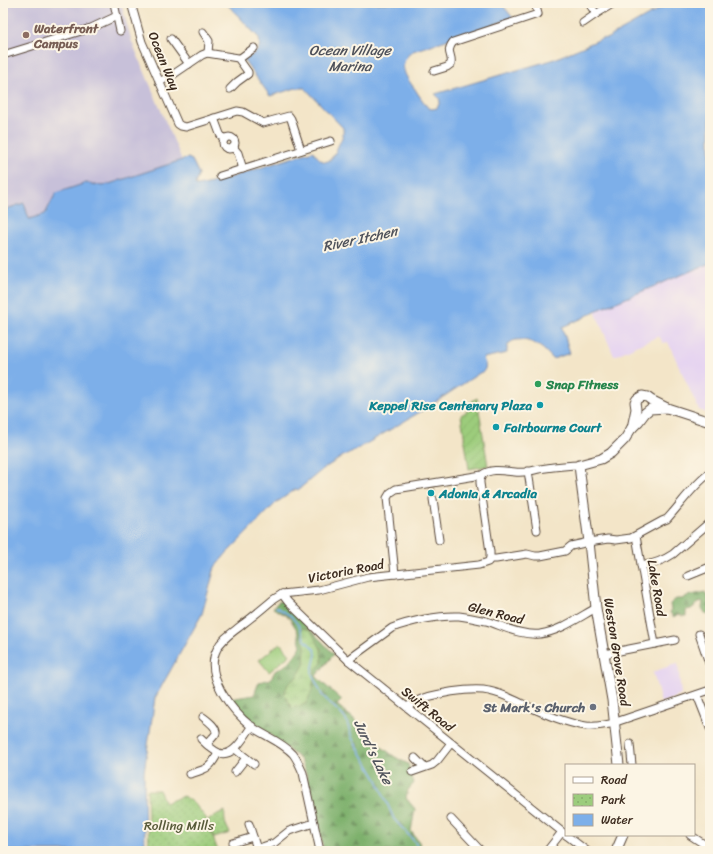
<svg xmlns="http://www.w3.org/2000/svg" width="713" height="854" viewBox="0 0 713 854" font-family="Sriracha,sans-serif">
	<defs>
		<pattern id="forest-firs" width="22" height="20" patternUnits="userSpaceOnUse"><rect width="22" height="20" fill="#7db06c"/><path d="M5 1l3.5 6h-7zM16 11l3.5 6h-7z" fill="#688f58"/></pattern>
		<pattern id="wetland-marsh" width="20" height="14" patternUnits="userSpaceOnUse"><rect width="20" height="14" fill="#9ccc7c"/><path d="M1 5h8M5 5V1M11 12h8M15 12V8" fill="none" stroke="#87af6b"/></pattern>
		<pattern id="park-dots" width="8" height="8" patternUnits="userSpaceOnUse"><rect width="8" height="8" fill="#9ccc7c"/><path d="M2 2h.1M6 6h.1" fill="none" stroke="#87af6b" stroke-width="1.8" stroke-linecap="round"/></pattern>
		<pattern id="garden-furrows" width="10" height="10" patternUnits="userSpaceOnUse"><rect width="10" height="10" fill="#9ccc7c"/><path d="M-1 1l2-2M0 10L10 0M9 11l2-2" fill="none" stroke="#87af6b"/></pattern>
	</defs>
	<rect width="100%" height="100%" fill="#fcf5e5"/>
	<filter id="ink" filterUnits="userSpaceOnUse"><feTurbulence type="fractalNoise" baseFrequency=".025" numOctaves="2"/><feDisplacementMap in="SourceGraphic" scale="8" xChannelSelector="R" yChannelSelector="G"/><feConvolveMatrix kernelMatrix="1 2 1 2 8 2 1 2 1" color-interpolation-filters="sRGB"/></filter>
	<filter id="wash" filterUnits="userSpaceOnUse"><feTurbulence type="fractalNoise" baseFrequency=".012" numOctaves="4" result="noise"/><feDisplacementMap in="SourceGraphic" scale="16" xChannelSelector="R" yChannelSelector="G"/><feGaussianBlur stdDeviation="0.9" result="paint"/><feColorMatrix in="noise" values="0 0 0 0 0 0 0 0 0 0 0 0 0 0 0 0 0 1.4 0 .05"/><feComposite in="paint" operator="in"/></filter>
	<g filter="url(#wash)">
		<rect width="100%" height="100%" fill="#f3e5c8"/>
		<!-- built -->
		<g fill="#e5d3f1">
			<path d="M710,263V414L699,410L668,342L663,343L659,336L614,356L595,311Z"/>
			<path d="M678,663L681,695L661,703L653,672Z"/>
		</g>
		<!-- industrial -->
		<path fill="#c7c0d9" d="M3,3H121L132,42L182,160L103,186L86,183L56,193L45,214L29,219L24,203L3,210Z"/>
		<!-- forest -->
		<g fill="url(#forest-firs)" stroke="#5c6d45">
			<path d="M705,592L710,601V616L705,613L702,608L703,602L701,601L691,609L686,610V616H682L679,614L673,617L670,612L671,610L670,604L672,602L676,599H682L687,596Z"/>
			<path d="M283,601L334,654L316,676L325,685L342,700L337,705L354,719L362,732L395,757L408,764L414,783L408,790L406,798L415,809L411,831L419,842L423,851H324L306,773L300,759L250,719L229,699L254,695L259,682L271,679L275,671C288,666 294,657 301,646L297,630L289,617L273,608L278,602Z"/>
		</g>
		<!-- wetland -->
		<path fill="url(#wetland-marsh)" stroke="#6c7b4d" d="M304,628L311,631L321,649L322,663L315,670L312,690L306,704L292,708L284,694L288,684L297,677L304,665L305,647L300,631Z"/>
		<!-- park -->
		<g fill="url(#park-dots)" stroke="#6c7b4d">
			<path d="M147,790H159L165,803L183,796L193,802L206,818L218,851H149Z"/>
			<path d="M225,811C224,821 225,824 230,833L214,838L208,820Z"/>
		</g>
		<!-- garden -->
		<path fill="url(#garden-furrows)" stroke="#6c7b4d" d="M477,398L488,466L469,469L461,415L469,410L468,404Z"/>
		<!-- pitch -->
		<path fill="#9ccc7c" stroke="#6c7b4d" d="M280,643L290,655L269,672L259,660Z"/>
		<!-- water -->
		<path fill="#7dafe9" stroke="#5c6c84" d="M226,3H478L479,5L482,6L485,3H501L513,18L413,51C396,63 405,76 415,89C419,96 424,102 428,108L432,109L437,108L440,102L439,98L435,94L552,60L603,38L606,39L670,3H710V263L595,311L583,318L562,327L570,353L553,359C549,355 544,349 539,346C529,339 505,334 507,353L483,358C485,365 488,366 482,373L481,372L425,409L361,447L345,455L323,469L298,490L296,489L276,503L226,554L215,567L202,614L155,698L144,772L145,851H3V210L24,203L29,219L45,214L56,193L86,183L103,186L188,158L192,160L199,174L195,184L196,186H197L216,182L215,176L222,180L313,151C325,168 331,163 338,146C341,140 344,135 343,128L305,88H296L270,96L244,60C254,53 262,52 259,38Z"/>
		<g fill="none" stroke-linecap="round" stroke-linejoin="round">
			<!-- stream -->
			<path stroke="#7dafe9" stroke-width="1.5" d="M276,607L291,616L299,626L305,640L315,650L316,654L312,671V674L322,695L346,719L352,738L377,780L394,819L415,842L419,851"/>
		</g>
	</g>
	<g filter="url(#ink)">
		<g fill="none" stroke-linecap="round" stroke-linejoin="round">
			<!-- street-tunnel -->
			<path stroke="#cec0a6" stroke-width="7" stroke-dasharray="7 3.5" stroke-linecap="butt" d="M432,487L433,499"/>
			<defs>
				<g id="street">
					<path d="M114,3L120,31"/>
					<path d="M131,3L142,42L178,124L181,126L186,127L237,111L243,112L263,123L289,116L291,119L301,150"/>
					<path d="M589,3L596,14L614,3"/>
					<path d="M583,23L596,14"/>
					<path d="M203,32L209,41L208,53"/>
					<path d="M171,39L189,64"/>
					<path d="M3,55L91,28L117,16"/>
					<path d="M239,59L254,48"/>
					<path d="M434,71L447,67L451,64C453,54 445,53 453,42L538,14L535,3"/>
					<path d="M159,82L171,76L202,55L207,53L238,58L248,72V74L237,82L230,89"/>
					<path d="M214,118L220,134L224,140"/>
					<circle cx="229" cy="143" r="6"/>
					<path d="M233,147L238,153L243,169"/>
					<path d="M220,176L331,141"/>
					<path d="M528,471L537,530"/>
					<path d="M482,475L480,480V483L490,552V559"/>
					<path d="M433,499L439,540"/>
					<path d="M636,536L655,644"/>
					<path d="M641,566C654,563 661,562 673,554L710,522"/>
					<path d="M395,574L387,498L390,493L396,489L482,475C491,468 504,471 515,472C523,473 532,471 539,469C553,467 566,465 579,465"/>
					<path d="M688,576L710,567"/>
					<path d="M282,594L288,602L317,630L348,660L566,835"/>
					<path d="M699,634L710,666"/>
					<path d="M604,654L675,640"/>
					<path d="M348,660L392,628C410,621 440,615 459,616C468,617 477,619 486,621C503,626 521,636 540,634C560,631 578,618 596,608"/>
					<path d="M697,695L710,728"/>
					<path d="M407,707C416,700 429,696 440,694C453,691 477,688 489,691C501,693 512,699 523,704C543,713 564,723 586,726C594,727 603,725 610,724L710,690"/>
					<path d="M203,717C207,720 217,727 216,733C215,736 209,741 207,744"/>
					<path d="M201,739C205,743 214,751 219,753C234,758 244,736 252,726"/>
					<path d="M630,744L632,765"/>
					<path d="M235,749L254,764"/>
					<path d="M415,758L424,767"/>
					<path d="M235,772L246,758"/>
					<path d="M412,772L432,765L437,761L451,743"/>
					<path d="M190,774C206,769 210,769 218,753"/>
					<path d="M451,819L481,851"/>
					<path d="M249,824L256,846L259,848L260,851"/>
					<path d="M566,835L587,851"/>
					<path d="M690,835L710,848"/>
					<path d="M233,843L253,837"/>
					<path d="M259,848L274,843L289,831L314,823"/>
					<path d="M320,851L303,773C300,766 297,759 293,754C282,742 265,736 252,727C232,711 203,676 217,649C222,638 235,631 243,624C254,616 264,607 274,599L282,594L319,590L368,577L479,565L488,562L490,559H496L527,554L535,556H540L565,551L571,546L589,542L608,539L616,540L631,538L662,521L667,519C680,505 694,484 710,473"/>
					<path d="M547,851L562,832"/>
				</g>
				<g id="secondary">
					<path d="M632,428L636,409L635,402L637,399L642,396L647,397L651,400L667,408L710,422"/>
					<path d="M619,765L612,700L596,608L589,542L582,490L579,465L601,459L611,453L625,439L631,429L639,421L645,413L650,409L667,408"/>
					<path d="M616,851L623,835"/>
				</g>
			</defs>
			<!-- street casing -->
			<use href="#street" stroke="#574638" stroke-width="9"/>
			<!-- secondary casing -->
			<use href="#secondary" stroke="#574638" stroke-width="11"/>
			<!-- street -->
			<use href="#street" stroke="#fff" stroke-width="7"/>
			<!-- secondary -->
			<use href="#secondary" stroke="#fff" stroke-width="9"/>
		</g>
	</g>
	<!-- markers -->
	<circle fill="#8d6e63" stroke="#fcf5e5" stroke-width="1.5" cx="26" cy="35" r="4"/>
	<circle fill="#2e9e5b" stroke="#fcf5e5" stroke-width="1.5" cx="538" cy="384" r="4"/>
	<g fill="#0f9aa8" stroke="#fcf5e5" stroke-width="1.5">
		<circle cx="540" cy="405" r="4"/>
		<circle cx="496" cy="427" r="4"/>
		<circle cx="431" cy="493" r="4"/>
	</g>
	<circle fill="#6b7280" stroke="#fcf5e5" stroke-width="1.5" cx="593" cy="707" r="4"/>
	<g text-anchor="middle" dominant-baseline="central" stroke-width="4" stroke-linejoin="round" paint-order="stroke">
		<!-- education labels -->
		<g font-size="13" font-weight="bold" fill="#785e54" stroke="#fcf5e5" text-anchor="start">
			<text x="34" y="28">Waterfront<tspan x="34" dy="15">Campus</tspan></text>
		</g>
		<!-- street labels -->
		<g font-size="13" fill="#3b2a1e" stroke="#fcf5e5">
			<text transform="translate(164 61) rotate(68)">Ocean Way</text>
			<text transform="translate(346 571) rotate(-11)">Victoria Road</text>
			<text transform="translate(657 588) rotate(80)">Lake Road</text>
			<text transform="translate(496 613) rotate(14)">Glen Road</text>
			<text transform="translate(617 652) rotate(81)">Weston Grove Road</text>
			<text transform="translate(428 709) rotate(39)">Swift Road</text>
		</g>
		<!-- leisure labels -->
		<g font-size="13" font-weight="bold" fill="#27864d" stroke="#fcf5e5" text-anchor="start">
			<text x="546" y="384">Snap Fitness</text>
		</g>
		<!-- culture labels -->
		<g font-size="13" font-weight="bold" fill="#0d838f" stroke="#fcf5e5" text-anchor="start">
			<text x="532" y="405" text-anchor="end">Keppel Rise Centenary Plaza</text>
			<text x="504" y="427">Fairbourne Court</text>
			<text x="439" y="493">Adonia &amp; Arcadia</text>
		</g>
		<!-- worship labels -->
		<g font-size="13" font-weight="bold" fill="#5b616d" stroke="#fcf5e5" text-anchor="end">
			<text x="585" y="707">St Mark's Church</text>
		</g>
		<!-- park labels -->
		<g font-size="13" fill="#585b3a" stroke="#fcf5e5">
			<text x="179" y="825">Rolling Mills</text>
		</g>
		<!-- water labels -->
		<g font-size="14" font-style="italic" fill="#4f525b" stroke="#fcf5e5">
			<text x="350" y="50">Ocean Village<tspan x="350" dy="16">Marina</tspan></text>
			<text transform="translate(360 239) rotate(-12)">River Itchen</text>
			<text transform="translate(373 752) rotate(64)">Jurd's Lake</text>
		</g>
	</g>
	<!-- margin -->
	<rect width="713" height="854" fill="none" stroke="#fcf5e5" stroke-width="16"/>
	<!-- legend -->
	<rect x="565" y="764" width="130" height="72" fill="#fcf5e5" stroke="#afa495"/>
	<rect x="573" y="777" width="20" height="6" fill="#ffffff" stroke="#afa495"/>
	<text x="601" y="784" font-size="12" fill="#3b2a1e">Road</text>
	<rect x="573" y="794" width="20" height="12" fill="url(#park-dots)" stroke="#afa495"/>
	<text x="601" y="804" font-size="12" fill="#3b2a1e">Park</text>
	<rect x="573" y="814" width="20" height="12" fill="#7dafe9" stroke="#afa495"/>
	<text x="601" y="824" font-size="12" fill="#3b2a1e">Water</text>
</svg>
